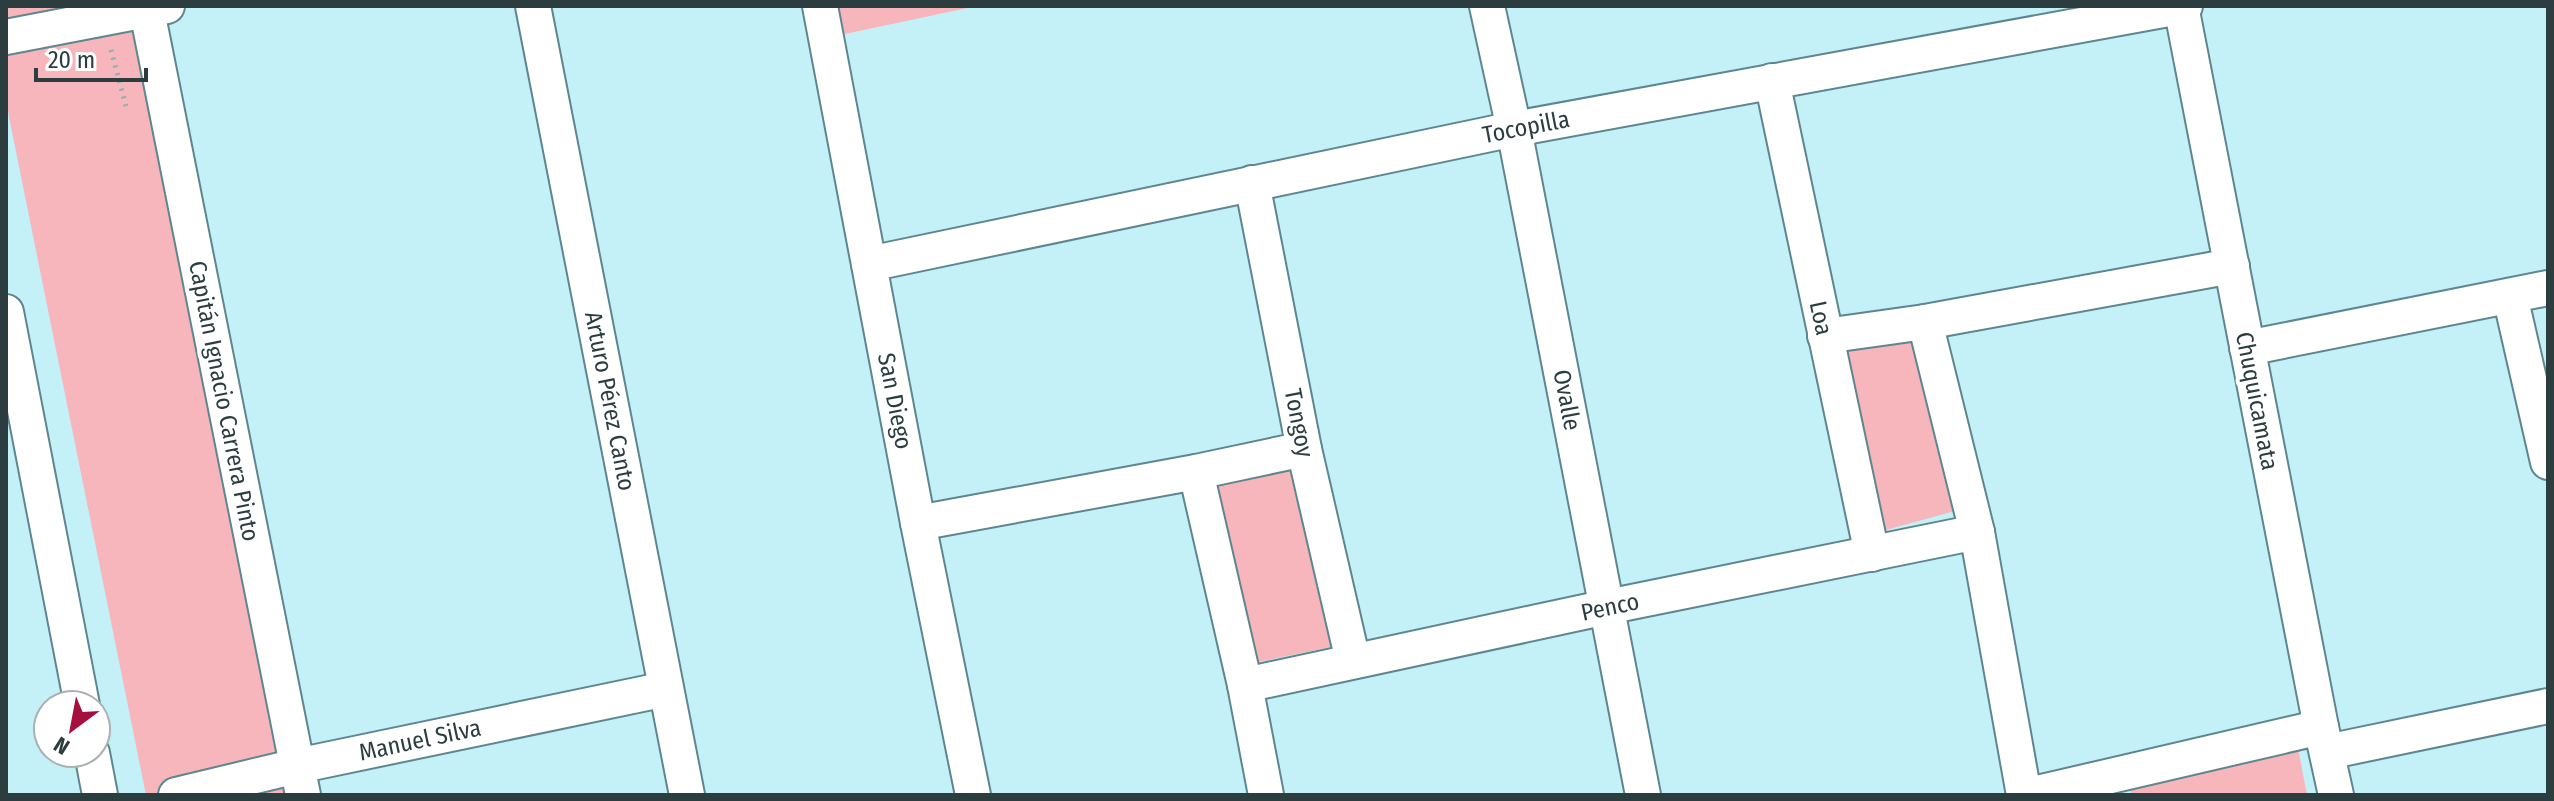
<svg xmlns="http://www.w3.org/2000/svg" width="2554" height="801" viewBox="0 0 2554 801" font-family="'Fira Sans Condensed',sans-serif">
	<rect width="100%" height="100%" fill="#c4f0f8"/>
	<!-- green -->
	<g fill="#f7b6bc">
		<path d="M6,6H128L286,795H146L9,117L6,96Z"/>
		<path d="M834,6H977L840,35Z"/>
		<path d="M1918,336L1955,511L1882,531L1836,348Z"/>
		<path d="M1294,465L1336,646L1258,662L1216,481Z"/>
		<path d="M2294,727L2307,795H2132L2124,765Z"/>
	</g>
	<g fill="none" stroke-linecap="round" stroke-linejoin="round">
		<defs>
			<g id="minor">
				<path d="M146,6L303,795"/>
				<path d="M533,6L687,795"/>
				<path d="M820,6L918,523L973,795"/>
				<path d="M1487,6L1514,129L1643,795"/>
				<path d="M2181,6L2321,727L2336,795"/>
				<path d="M6,37L167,6"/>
				<path d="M1772,81L1872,554"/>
				<path d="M1252,183L1304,449L1353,661"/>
				<path d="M869,264L1514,129L2185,6"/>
				<path d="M2510,296L2548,462"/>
				<path d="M6,312L82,705"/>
				<path d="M1925,322L1977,532L2024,795"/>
				<path d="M1825,336L1925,322L2232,266"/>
				<path d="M2247,348L2548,288"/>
				<path d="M1196,472L1245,685L1266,795"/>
				<path d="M918,523L1196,472L1304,449"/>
				<path d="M1245,685L1607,607L1977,532"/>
				<path d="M2327,752L2548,706"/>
				<path d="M92,753L100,795"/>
				<path d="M176,795L297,766L666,689"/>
				<path d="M2029,795L2321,727"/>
			</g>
		</defs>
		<!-- minor casing -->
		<use href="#minor" stroke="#5e868e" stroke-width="38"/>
		<!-- path -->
		<path stroke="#8db0b6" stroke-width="5" stroke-dasharray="2 6" stroke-linecap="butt" d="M111,50L127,110"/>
		<!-- minor -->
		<use href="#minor" stroke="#fff" stroke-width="34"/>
	</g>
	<g text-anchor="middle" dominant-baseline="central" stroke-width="8" stroke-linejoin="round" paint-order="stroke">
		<!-- street labels -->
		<g font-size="24" fill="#2c3d40" stroke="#fff">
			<text transform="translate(1526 127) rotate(-11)">Tocopilla</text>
			<text transform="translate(1821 318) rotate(78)">Loa</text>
			<text transform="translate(1567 400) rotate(79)">Ovalle</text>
			<text transform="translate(224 401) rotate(79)">Capitán Ignacio Carrera Pinto</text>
			<text transform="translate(610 401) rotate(79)">Arturo Pérez Canto</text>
			<text transform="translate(895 401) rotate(79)">San Diego</text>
			<text transform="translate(2257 401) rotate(79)">Chuquicamata</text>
			<text transform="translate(1299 423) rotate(79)">Tongoy</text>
			<text transform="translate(1610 607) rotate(-12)">Penco</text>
			<text transform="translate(420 740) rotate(-12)">Manuel Silva</text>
		</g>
	</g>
	<!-- border -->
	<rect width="2554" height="801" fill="none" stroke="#2c3d40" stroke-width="16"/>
	<!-- north arrow -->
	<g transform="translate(72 729) rotate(212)"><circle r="38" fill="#ffffff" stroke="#abb1b3" stroke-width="2"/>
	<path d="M0-6L14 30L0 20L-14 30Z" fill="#a70f3f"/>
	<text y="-12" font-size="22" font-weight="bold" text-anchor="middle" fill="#2c3d40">N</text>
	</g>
	<!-- scale -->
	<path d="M36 68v12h110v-12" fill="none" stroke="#2c3d40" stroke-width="4"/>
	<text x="48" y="68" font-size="24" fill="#2c3d40" stroke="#ffffff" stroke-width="6" paint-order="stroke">20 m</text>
</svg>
